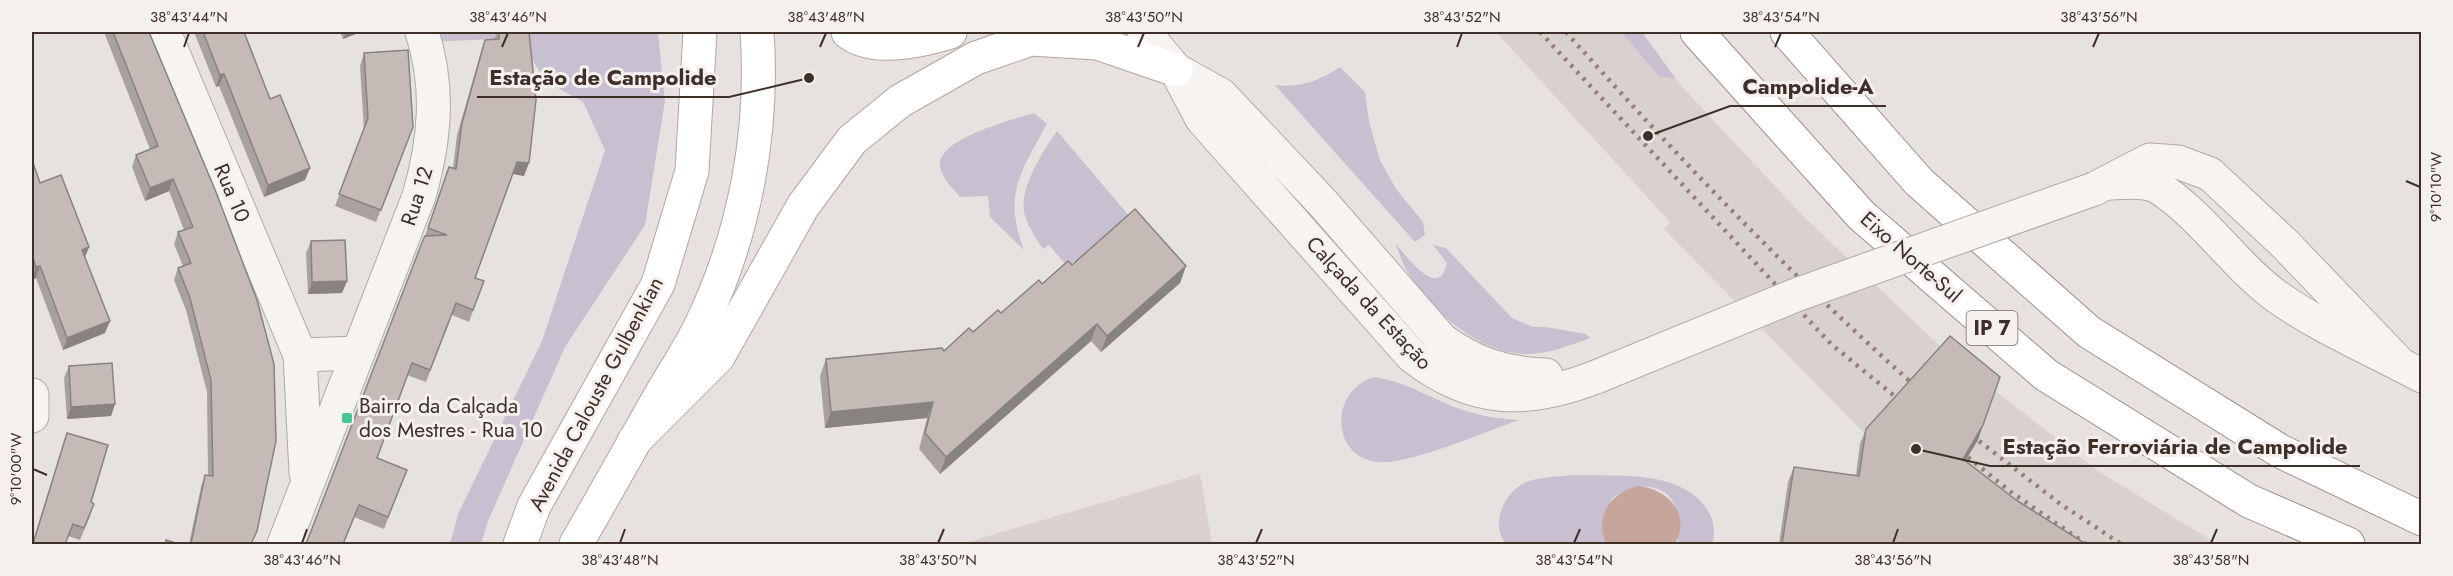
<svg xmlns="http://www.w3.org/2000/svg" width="2453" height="576" viewBox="0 0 2453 576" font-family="Jost,sans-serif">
	<rect width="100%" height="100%" fill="#e7e2df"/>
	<!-- built -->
	<g fill="#d9d1cd">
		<path d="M1496,32H1631L1802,215L1945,351L2095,469L2217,544H1779L1853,491L1860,444L1867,436L1664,229L1670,222Z"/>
		<path d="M1200,474L1212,544H961Z"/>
	</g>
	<!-- green -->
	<g fill="#c8c0d1">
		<path d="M428,32H658L665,101L645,225L565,347L488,521L481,544H450L458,514L542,341L605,150L583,102L547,82L517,38L430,42Z"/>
		<path d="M1621,32H1642L1676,79L1659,76Z"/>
		<path d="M1340,67L1365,92L1369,122L1380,160L1396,189L1423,222L1425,235L1415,242L1275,85C1300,88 1319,81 1340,67Z"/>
		<path d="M1034,113L1047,124C1020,173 1003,195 1024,250L990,217L988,196L960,197C952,187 941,178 940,165C937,139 1014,119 1034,113Z"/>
		<path d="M1057,131L1131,218L1078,266L1074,261L1068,267L1049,245L1043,249C1036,238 1029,228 1025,216C1017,191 1043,151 1057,131Z"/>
		<path d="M1395,243C1406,255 1439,302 1447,263L1433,245L1446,248L1512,318L1533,327H1546L1586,334L1590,338C1571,345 1553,352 1532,354C1482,357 1434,313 1408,273C1403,264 1399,253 1395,243Z"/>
		<path d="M1374,377C1406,381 1433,400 1463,410C1481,416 1500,419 1519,420C1487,431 1407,466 1377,462C1330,456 1330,390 1374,377Z"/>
		<path d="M1571,475C1615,477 1679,468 1707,509C1714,520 1716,532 1712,544H1675L1678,541C1676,530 1678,511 1673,502C1660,479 1629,486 1612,498L1603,536L1606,544H1506C1490,526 1503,494 1524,483C1537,477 1557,477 1571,475Z"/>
	</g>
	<!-- water -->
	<path fill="#c6a69b" d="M1637,486C1667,488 1692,514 1675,544H1606C1594,517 1610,493 1637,486Z"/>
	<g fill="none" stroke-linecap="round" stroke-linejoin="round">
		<defs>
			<g id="street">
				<path d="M164,32L300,355L358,353"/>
				<path d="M1144,32L1176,70L1202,119L1412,356C1472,403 1527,404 1596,377"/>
				<path d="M1176,70L1221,95L1322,202L1442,340C1475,364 1506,374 1546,375"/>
				<path d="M2108,183C2123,183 2144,179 2158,187C2203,216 2233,264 2276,296C2321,328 2374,350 2422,376"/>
				<path d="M2094,189L2150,160L2178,162L2210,174L2285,244L2401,365"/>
				<path d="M300,355L306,473"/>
				<path d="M32,395V416"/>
				<path d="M284,544L419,196C435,140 440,88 422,32"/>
			</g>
			<g id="primary">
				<path d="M848,32C873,52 921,41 950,32"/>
				<path d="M634,441L718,357L803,206L852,140L900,101L976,58L1031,39L1097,43L1176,70"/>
				<path d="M520,544L534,506L658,284L692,171L700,32"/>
				<path d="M576,544C604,496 631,447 659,398C673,373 690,349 702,323C745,233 764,131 757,32"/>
			</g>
			<g id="highway">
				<path d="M1697,32L1861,215L2046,375L2249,501L2348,544"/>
				<path d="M1787,32L1919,182L2089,332L2280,451L2422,519"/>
			</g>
		</defs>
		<!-- street casing -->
		<use href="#street" stroke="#b1a9a5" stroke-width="35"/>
		<!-- primary casing -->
		<use href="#primary" stroke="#b3a59f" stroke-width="35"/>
		<!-- highway casing -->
		<use href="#highway" stroke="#9d8e87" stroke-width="35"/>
		<!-- street -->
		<use href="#street" stroke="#f6f3f1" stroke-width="33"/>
		<!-- primary -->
		<use href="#primary" stroke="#fff" stroke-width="33"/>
		<!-- highway -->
		<use href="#highway" stroke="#fff" stroke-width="33"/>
		<!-- rail -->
		<g stroke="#908179" stroke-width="4.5" stroke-dasharray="3 6" stroke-linecap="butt">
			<path d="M1540,32L1831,344L1908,407"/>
			<path d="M1566,32C1678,158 1796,281 1922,392"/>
			<path d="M1965,430L2059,503L2121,544"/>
			<path d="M1954,446L2011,492L2086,544"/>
		</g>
		<defs>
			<path id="street-bridge" d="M1596,377L1796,295L2094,189"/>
		</defs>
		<!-- street-bridge casing -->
		<use href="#street-bridge" stroke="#b1a9a5" stroke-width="35" stroke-linecap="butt"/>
		<!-- street-bridge -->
		<use href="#street-bridge" stroke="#f6f3f1" stroke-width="33"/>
	</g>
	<!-- wall -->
	<g fill="#a9a19d">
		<path d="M104,32H149L216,192L252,544H189L201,487L205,475H208L207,392L186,310L174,280L178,268L183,266L174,244L178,232L184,230L169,191L145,201L132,167L136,155L150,149Z"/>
		<path d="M194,32H244L270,99L305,180L264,197L219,86L216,87Z"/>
		<path d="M340,32H361L343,39Z"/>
		<path d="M497,32H529L524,176L513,174L475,278L484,281L469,322L452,315L426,382L407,375L377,458L407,470L384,529L354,517L425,236L449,167L453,168L457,135L481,52L485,40L494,39Z"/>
		<path d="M364,53L413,127L376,222L335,206L364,130L360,66Z"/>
		<path d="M32,160L40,183L89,247L85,258L105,333L63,350L36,278L32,280Z"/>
		<path d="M311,241L347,281L342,293L308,294L306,253Z"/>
		<path d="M1072,265L1186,266L1180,283L1101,352L1091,341L940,474L919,449L927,418L825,428L820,376L826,359L944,351L1001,313L1042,284Z"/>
		<path d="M69,366L115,404L111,416L67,419L64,378Z"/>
		<path d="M1866,429L1978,440L1965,461L2016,500L2086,544H1779L1788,482L1794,467L1856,476L1860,444Z"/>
		<path d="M67,433L91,502L90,516L80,540L68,536L65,544H32Z"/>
	</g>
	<!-- shaded-wall -->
	<g fill="#89837f">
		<path d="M346,32H361L343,39Z"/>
		<path d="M224,74L219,86L216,87L220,75Z"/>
		<path d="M517,162L529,163L524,176L513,174Z"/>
		<path d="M310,168L305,180L264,197L268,185Z"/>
		<path d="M173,179L169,191L145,201L150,188Z"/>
		<path d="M89,247L84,259L82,250Z"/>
		<path d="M40,266L36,278L32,280L36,267Z"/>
		<path d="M1186,266L1180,283L1101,352L1107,336Z"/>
		<path d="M347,281L342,293L308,294L312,282Z"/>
		<path d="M110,321L105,333L63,350L67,338Z"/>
		<path d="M1097,324L1091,341L940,474L946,457Z"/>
		<path d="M933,402L927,418L825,428L831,412Z"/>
		<path d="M115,404L111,416L67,419L71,407Z"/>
		<path d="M1983,425L1978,440L1957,474L1963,459Z"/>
	</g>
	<!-- building -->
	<g fill="#c4bbb6" stroke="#89837f" stroke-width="1.5">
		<path d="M113,32H149L216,192L257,300L274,364L276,441L257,531L251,544H191L205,475L213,476L211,380L190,298L178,268L191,263L178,232L193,227L173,179L150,188L136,155L158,146Z"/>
		<path d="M203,32H244L270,99L280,95L310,168L268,185L224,74L220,75Z"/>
		<path d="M499,32H529L536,100L529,163L517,162L475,278L484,281L473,310L456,303L430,370L412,363L377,458L407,470L388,517L359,505L343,544H306L423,240L425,236L447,235L428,228L449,167L456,169L462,123L485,40L499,39Z"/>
		<path d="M408,50L413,127L381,210L339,194L368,118L364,53Z"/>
		<path d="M32,160L40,183L61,175L89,247L82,250L110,321L67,338L40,266L36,267L32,255Z"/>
		<path d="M1135,209L1186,266L1107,336L1097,324L946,457L925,433L933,402L831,412L826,359L942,348L944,351L969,328L973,332L998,310L1001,313L1039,280L1042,284L1068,261L1072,265Z"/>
		<path d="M345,240L347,281L312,282L311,241Z"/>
		<path d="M1950,336L2000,377L1983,425L1963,459L2016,500L2086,544H1782L1794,467L1859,476L1866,429Z"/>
		<path d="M112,363L115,404L71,407L69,366Z"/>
		<path d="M67,433L108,445L91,502L94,504L84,528L73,524L65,544H33Z"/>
		<path d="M166,540L179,544H165Z"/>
	</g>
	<!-- ticks -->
	<path fill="none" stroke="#3e3029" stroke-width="2" d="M184,47L189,33M502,47L508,33M820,47L826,33M1138,47L1144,33M1457,47L1462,33M1775,47L1781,33M2093,47L2099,33M2406,181L2420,187M33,469L47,475M302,543L307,529M620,543L625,529M938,543L944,529M1256,543L1262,529M1574,543L1580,529M1893,543L1898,529M2211,543L2217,529"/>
	<!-- markers -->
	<rect fill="#49c792" stroke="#f5f0ee" stroke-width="2" x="341" y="412" width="12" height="12" rx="3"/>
	<g text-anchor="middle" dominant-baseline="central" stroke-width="6" stroke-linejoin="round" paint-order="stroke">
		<!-- shield labels -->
		<rect fill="#f5f0ee" stroke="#756a64" stroke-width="1.5" x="1966.5" y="311" width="51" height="34" rx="4.5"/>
		<g font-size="20" font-weight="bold" fill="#3e3029">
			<text x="1992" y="328">IP 7</text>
		</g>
		<!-- street labels -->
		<g font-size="21" fill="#3e3029" stroke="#f5f0ee">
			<text transform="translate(232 193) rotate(67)">Rua 10</text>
			<text transform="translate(417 196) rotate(-72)">Rua 12</text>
			<text transform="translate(1911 257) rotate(41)">Eixo Norte-Sul</text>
			<text transform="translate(1369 303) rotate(47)">Calçada da Estação</text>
			<text transform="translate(596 394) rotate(-62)">Avenida Calouste Gulbenkian</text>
		</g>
		<!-- poi labels -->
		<g font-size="21" fill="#3e3029" stroke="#f5f0ee" text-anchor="start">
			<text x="359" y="406">Bairro da Calçada<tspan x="359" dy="24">dos Mestres - Rua 10</tspan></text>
		</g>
	</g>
	<!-- callouts -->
	<path fill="none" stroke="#3e3029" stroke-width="2" d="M809 78L729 97H477M1648 136L1730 106H1886M1916 449L1990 466H2360"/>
	<g fill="#3e3029" stroke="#f5f0ee" stroke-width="2">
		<circle cx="809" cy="78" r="6"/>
		<circle cx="1648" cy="136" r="6"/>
		<circle cx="1916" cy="449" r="6"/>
	</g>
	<g font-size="22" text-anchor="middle" font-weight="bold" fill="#3e3029" stroke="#f5f0ee" stroke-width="6" stroke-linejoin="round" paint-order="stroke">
		<text x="603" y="85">Estação de Campolide</text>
		<text x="1808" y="94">Campolide-A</text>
		<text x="2175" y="454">Estação Ferroviária de Campolide</text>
	</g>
	<!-- border -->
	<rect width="2453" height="576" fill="none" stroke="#f5f0ee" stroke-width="66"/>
	<rect x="33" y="33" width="2387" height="510" fill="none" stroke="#3e3029" stroke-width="2"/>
	<g font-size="15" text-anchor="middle" fill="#3e3029">
		<text x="189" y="22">38°43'44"N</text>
		<text x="508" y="22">38°43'46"N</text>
		<text x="826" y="22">38°43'48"N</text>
		<text x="1144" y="22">38°43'50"N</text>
		<text x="1462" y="22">38°43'52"N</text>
		<text x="1781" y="22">38°43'54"N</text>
		<text x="2099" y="22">38°43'56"N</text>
		<text transform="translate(2436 187) rotate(-90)" y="5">9°10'10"W</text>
		<text transform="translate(16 469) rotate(-90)" y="5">9°10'00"W</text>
		<text x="302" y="565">38°43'46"N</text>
		<text x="620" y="565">38°43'48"N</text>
		<text x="938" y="565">38°43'50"N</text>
		<text x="1256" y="565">38°43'52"N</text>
		<text x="1574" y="565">38°43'54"N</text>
		<text x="1893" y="565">38°43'56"N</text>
		<text x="2211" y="565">38°43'58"N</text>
	</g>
</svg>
